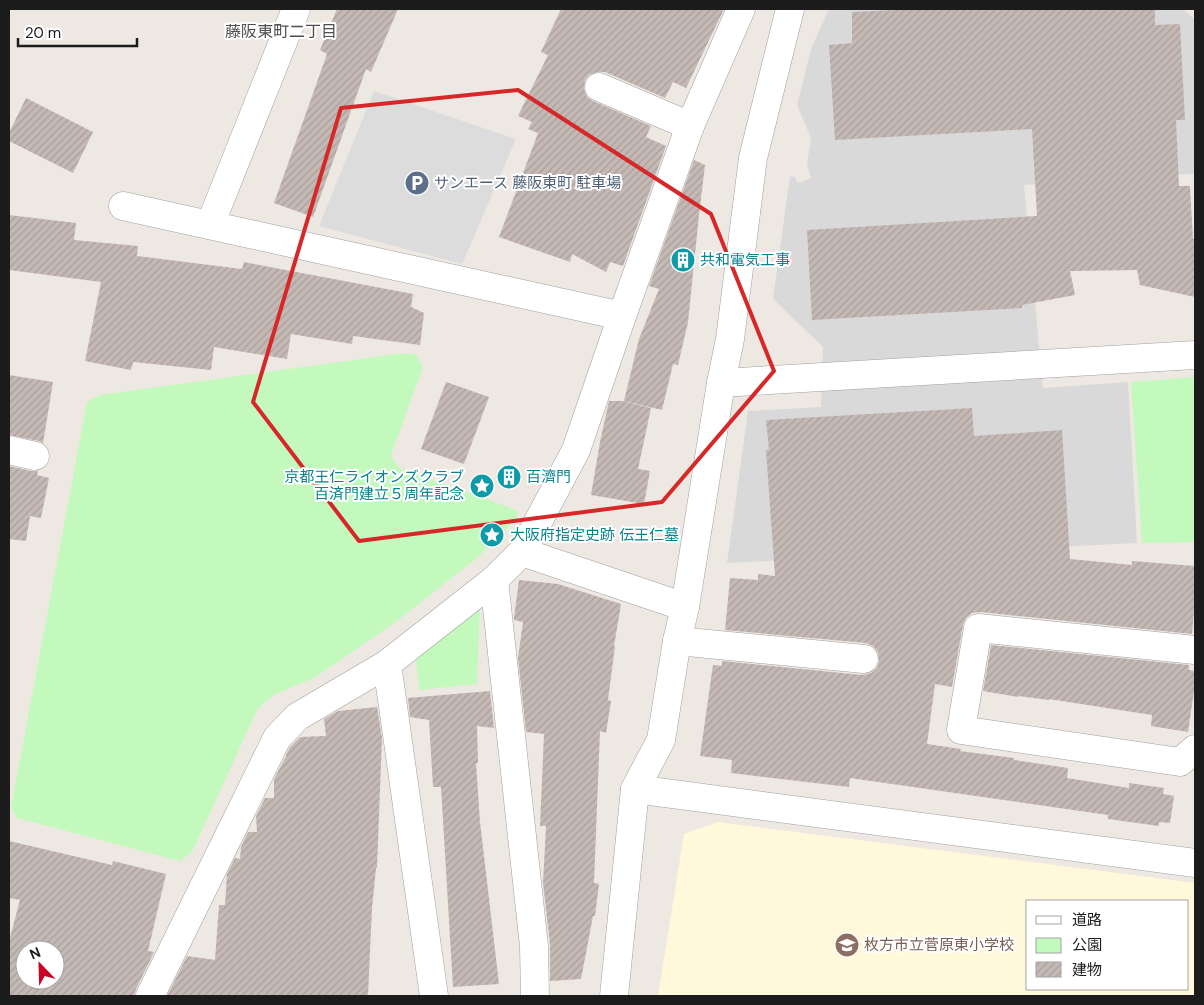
<svg xmlns="http://www.w3.org/2000/svg" width="1204" height="1005" viewBox="0 0 1204 1005" font-family="'DM Sans','Noto Sans JP',sans-serif">
	<defs>
		<pattern id="building-hatch" width="6" height="6" patternUnits="userSpaceOnUse" patternTransform="scale(1.25)"><rect width="6" height="6" fill="#c5b9b5"/><path d="M-1 1l2-2M0 6l6-6M5 7l2-2" fill="none" stroke="#a99e9b"/></pattern>
	</defs>
	<rect width="100%" height="100%" fill="#eee8e2"/>
	<!-- residential -->
	<path fill="#dad9d9" d="M829,9H1183L1195,19V174H1190L1024,185L1043,388L1128,382L1137,543L727,563L748,411L821,407L823,347L773,299L790,176L795,177L798,183L811,178L807,164L811,138L797,105L811,49Z"/>
	<!-- education -->
	<path fill="#fff8da" fill-rule="evenodd" d="M718,822L1195,883V996H658L684,834ZM1028,901H1188V989H1028Z"/>
	<!-- park -->
	<g fill="#c4f9be">
		<path d="M397,354H415L423,367L391,455L399,468L516,510L518,517L477,558L397,621L316,677L274,695L258,708L192,852L180,861L17,818L11,808L87,402L100,395Z"/>
		<path d="M1195,377V542L1142,543L1131,382Z"/>
		<path d="M480,607L477,684L420,690L415,657Z"/>
	</g>
	<!-- parking -->
	<path fill="#dcdcdc" d="M374,91L516,139L462,264L319,226Z"/>
	<!-- building -->
	<g fill="url(#building-hatch)" fill-rule="evenodd">
		<path d="M337,9H398L371,72L366,69L313,217L274,203L327,54L320,50Z"/>
		<path d="M561,9H724L686,88L673,82L665,98L605,72H597L589,75L585,80L584,89L587,97L593,101L651,126L646,137L666,146L623,266L610,262L606,272L572,254L570,262L499,237L538,133L528,129L532,122L518,116L548,55L541,52Z"/>
		<path d="M917,9H1155V25L1180,24L1185,120H1176L1179,186H1190L1193,239H1195V297L1140,285L1137,270L1070,271L1075,295L1022,305V308L812,320L807,230L1037,216L1032,129L835,140L829,45L852,43V12Z"/>
		<path d="M26,98L93,132L73,173L9,141V133Z"/>
		<path d="M694,160L705,165L699,215L688,322L678,365L673,364L662,410L624,401L639,339L659,289L649,286Z"/>
		<path d="M9,215L76,223L74,240L138,246L137,256L242,269L244,262L413,294L411,307L424,313L420,345L353,336L352,344L291,334L287,359L214,347L211,370L133,362L131,370L85,361L101,282L9,270Z"/>
		<path d="M9,375L53,382L43,443L39,441L9,435Z"/>
		<path d="M446,382L489,397L464,464L421,449Z"/>
		<path d="M609,401H623L651,408L638,469L650,471L644,504L591,495L600,442Z"/>
		<path d="M972,408L974,436L1062,430L1070,559L1132,565V561L1195,566V599L1192,634L980,612L972,613L966,618L963,625L952,687L935,684L927,744L961,749L960,751L1014,758V760L1068,768L1067,778L1129,788V783L1164,788L1163,794L1174,796L1170,823L1159,822V826L1108,819V815L850,778L849,787L731,773L732,760L700,756L713,665L722,666V661L862,675L871,673L877,668L879,661L878,652L873,646L866,643L725,630L730,578L758,580V574L775,576L766,450H769L766,420Z"/>
		<path d="M9,466L31,471H38L37,475L49,478L41,518L30,516L26,541L9,539Z"/>
		<path d="M519,580L558,584L621,604L614,646H615L608,700L611,701L606,733L600,731L594,883L599,884L595,916H593L581,979L550,981V944L543,883L546,826H540L544,734L526,732L518,658L523,622L514,620V618Z"/>
		<path d="M991,645L1189,665V670L1195,671V684L1188,732L1151,726L1152,715L1049,699V700L1018,696V697L983,691Z"/>
		<path d="M490,691L494,728L477,726L478,763H476L480,822L499,984L453,987L441,787H433L429,720L410,717L408,698Z"/>
		<path d="M377,707L382,738L377,868H376L372,908L368,996H167L187,956L215,960L219,905H225L227,874L235,858L240,859L241,847L248,832H257L256,816L265,798H274V779L285,758H286V755L290,747L300,737L326,736L324,719L338,711Z"/>
		<path d="M9,841L112,865L113,861L166,874L148,951L154,952L136,989L134,996H9V941L20,900L9,898ZM25,950H55V980H25Z"/>
	</g>
	<g fill="none" stroke-linecap="round" stroke-linejoin="round">
		<defs>
			<g id="minor">
				<path d="M599,87L690,126"/>
				<path d="M123,206L622,316"/>
				<path d="M210,225L296,9"/>
				<path d="M721,383L1195,355"/>
				<path d="M9,450L35,456"/>
				<path d="M522,552L685,607"/>
				<path d="M494,580L534,946L535,996"/>
				<path d="M677,641L864,659"/>
				<path d="M1195,650L978,628L961,730L1180,762L1195,749"/>
				<path d="M387,664L434,996"/>
				<path d="M635,789L1195,863"/>
				<path d="M150,996L277,738L297,717L387,664L494,580L522,552L576,450L622,316L690,126L741,9"/>
				<path d="M614,996L635,789L661,740L677,641L685,607L721,383L730,339L753,158L790,9"/>
			</g>
		</defs>
		<!-- minor casing -->
		<use href="#minor" stroke="#a0a0a0" stroke-width="29"/>
		<!-- minor -->
		<use href="#minor" stroke="#fff" stroke-width="28"/>
	</g>
	<!-- marked area -->
	<path fill="none" stroke="#d62828" stroke-width="4" stroke-linejoin="round" d="M518,90L711,214L774,371L662,502L359,541L253,402L341,108Z"/>
	<!-- icons -->
	<defs>
		<symbol id="parking-disc" viewBox="-11 -11 22 22"><circle r="9.5" fill="#5c6f8a" stroke="#fff"/><path d="M-3.5-5.5H1a3.5 3.5 0 0 1 0 7H-1V5.5H-3.5ZM-1-3.4V-.6H.8a1.4 1.4 0 0 0 0-2.8Z" fill="#fff"/></symbol>
		<symbol id="building-disc" viewBox="-11 -11 22 22"><circle r="9.5" fill="#0f9aa8" stroke="#fff"/><path d="M-4-6H4V6H1V3H-1V6H-4ZM-2.5-4.3h1.7v1.8h-1.7ZM.8-4.3h1.7v1.8H.8ZM-2.5-1h1.7V.8h-1.7ZM.8-1h1.7V.8H.8Z" fill="#fff"/></symbol>
		<symbol id="sight-disc" viewBox="-11 -11 22 22"><circle r="9.5" fill="#0f9aa8" stroke="#fff"/><path d="M0-6L1.8-2.2L6-1.7L2.9 1.2L3.7 5.4L0 3.3L-3.7 5.4L-2.9 1.2L-6-1.7L-1.8-2.2Z" fill="#fff"/></symbol>
		<symbol id="school-disc" viewBox="-11 -11 22 22"><circle r="9.5" fill="#8d6e63" stroke="#fff"/><path d="M0-5L7-2L0 1L-7-2ZM-4 1L0 2.5L4 1V4Q0 6-4 4Z" fill="#fff"/></symbol>
	</defs>
	<g fill-rule="evenodd">
		<use href="#parking-disc" x="403" y="169" width="28" height="28"/>
		<use href="#building-disc" x="669" y="246" width="28" height="28"/>
		<use href="#building-disc" x="495" y="463" width="28" height="28"/>
		<use href="#sight-disc" x="468" y="472" width="28" height="28"/>
		<use href="#sight-disc" x="478" y="521" width="28" height="28"/>
		<use href="#school-disc" x="833" y="931" width="28" height="28"/>
	</g>
	<g text-anchor="middle" dominant-baseline="central" stroke-width="4" stroke-linejoin="round" paint-order="stroke">
		<!-- service labels -->
		<g font-size="15" fill="#4e5e75" stroke="#fff" text-anchor="start">
			<text x="434" y="183">サンエース 藤阪東町 駐車場</text>
		</g>
		<!-- culture labels -->
		<g font-size="15" fill="#0d838f" stroke="#fff" text-anchor="start">
			<text x="700" y="260">共和電気工事</text>
			<text x="464" y="477" text-anchor="end">京都王仁ライオンズクラブ<tspan x="464" dy="17">百済門建立５周年記念</tspan></text>
			<text x="526" y="477">百濟門</text>
			<text x="510" y="535">大阪府指定史跡 伝王仁墓</text>
		</g>
		<!-- education labels -->
		<g font-size="15" fill="#785e54" stroke="#fff" text-anchor="start">
			<text x="864" y="945">枚方市立菅原東小学校</text>
		</g>
		<!-- neighbourhood labels -->
		<g font-size="16" fill="#4f4f4f" stroke="#fff">
			<text x="281" y="31">藤阪東町二丁目</text>
		</g>
	</g>
	<!-- border -->
	<rect width="1204" height="1005" fill="none" stroke="#1c1c1c" stroke-width="20"/>
	<!-- legend -->
	<rect x="1026" y="900" width="162" height="90" fill="#ffffff" stroke="#a4a4a4"/>
	<rect x="1036" y="916" width="25" height="8" fill="#ffffff" stroke="#a4a4a4"/>
	<text x="1072" y="925" font-size="15" fill="#1c1c1c">道路</text>
	<rect x="1036" y="938" width="25" height="15" fill="#c4f9be" stroke="#a4a4a4"/>
	<text x="1072" y="950" font-size="15" fill="#1c1c1c">公園</text>
	<rect x="1036" y="962" width="25" height="15" fill="url(#building-hatch)" stroke="#a4a4a4"/>
	<text x="1072" y="975" font-size="15" fill="#1c1c1c">建物</text>
	<!-- north arrow -->
	<g transform="translate(40 965) rotate(337)"><circle r="24" fill="#ffffff" stroke="#a4a4a4"/>
	<path d="M0-4L9 19L0 12L-9 19Z" fill="#c80125"/>
	<text y="-8" font-size="14" font-weight="bold" text-anchor="middle" fill="#1c1c1c">N</text>
	</g>
	<!-- scale -->
	<path d="M18 38v8h119v-8" fill="none" stroke="#1c1c1c" stroke-width="2.5"/>
	<text x="25" y="38" font-size="15" fill="#1c1c1c" stroke="#ffffff" stroke-width="4" paint-order="stroke">20 m</text>
</svg>
